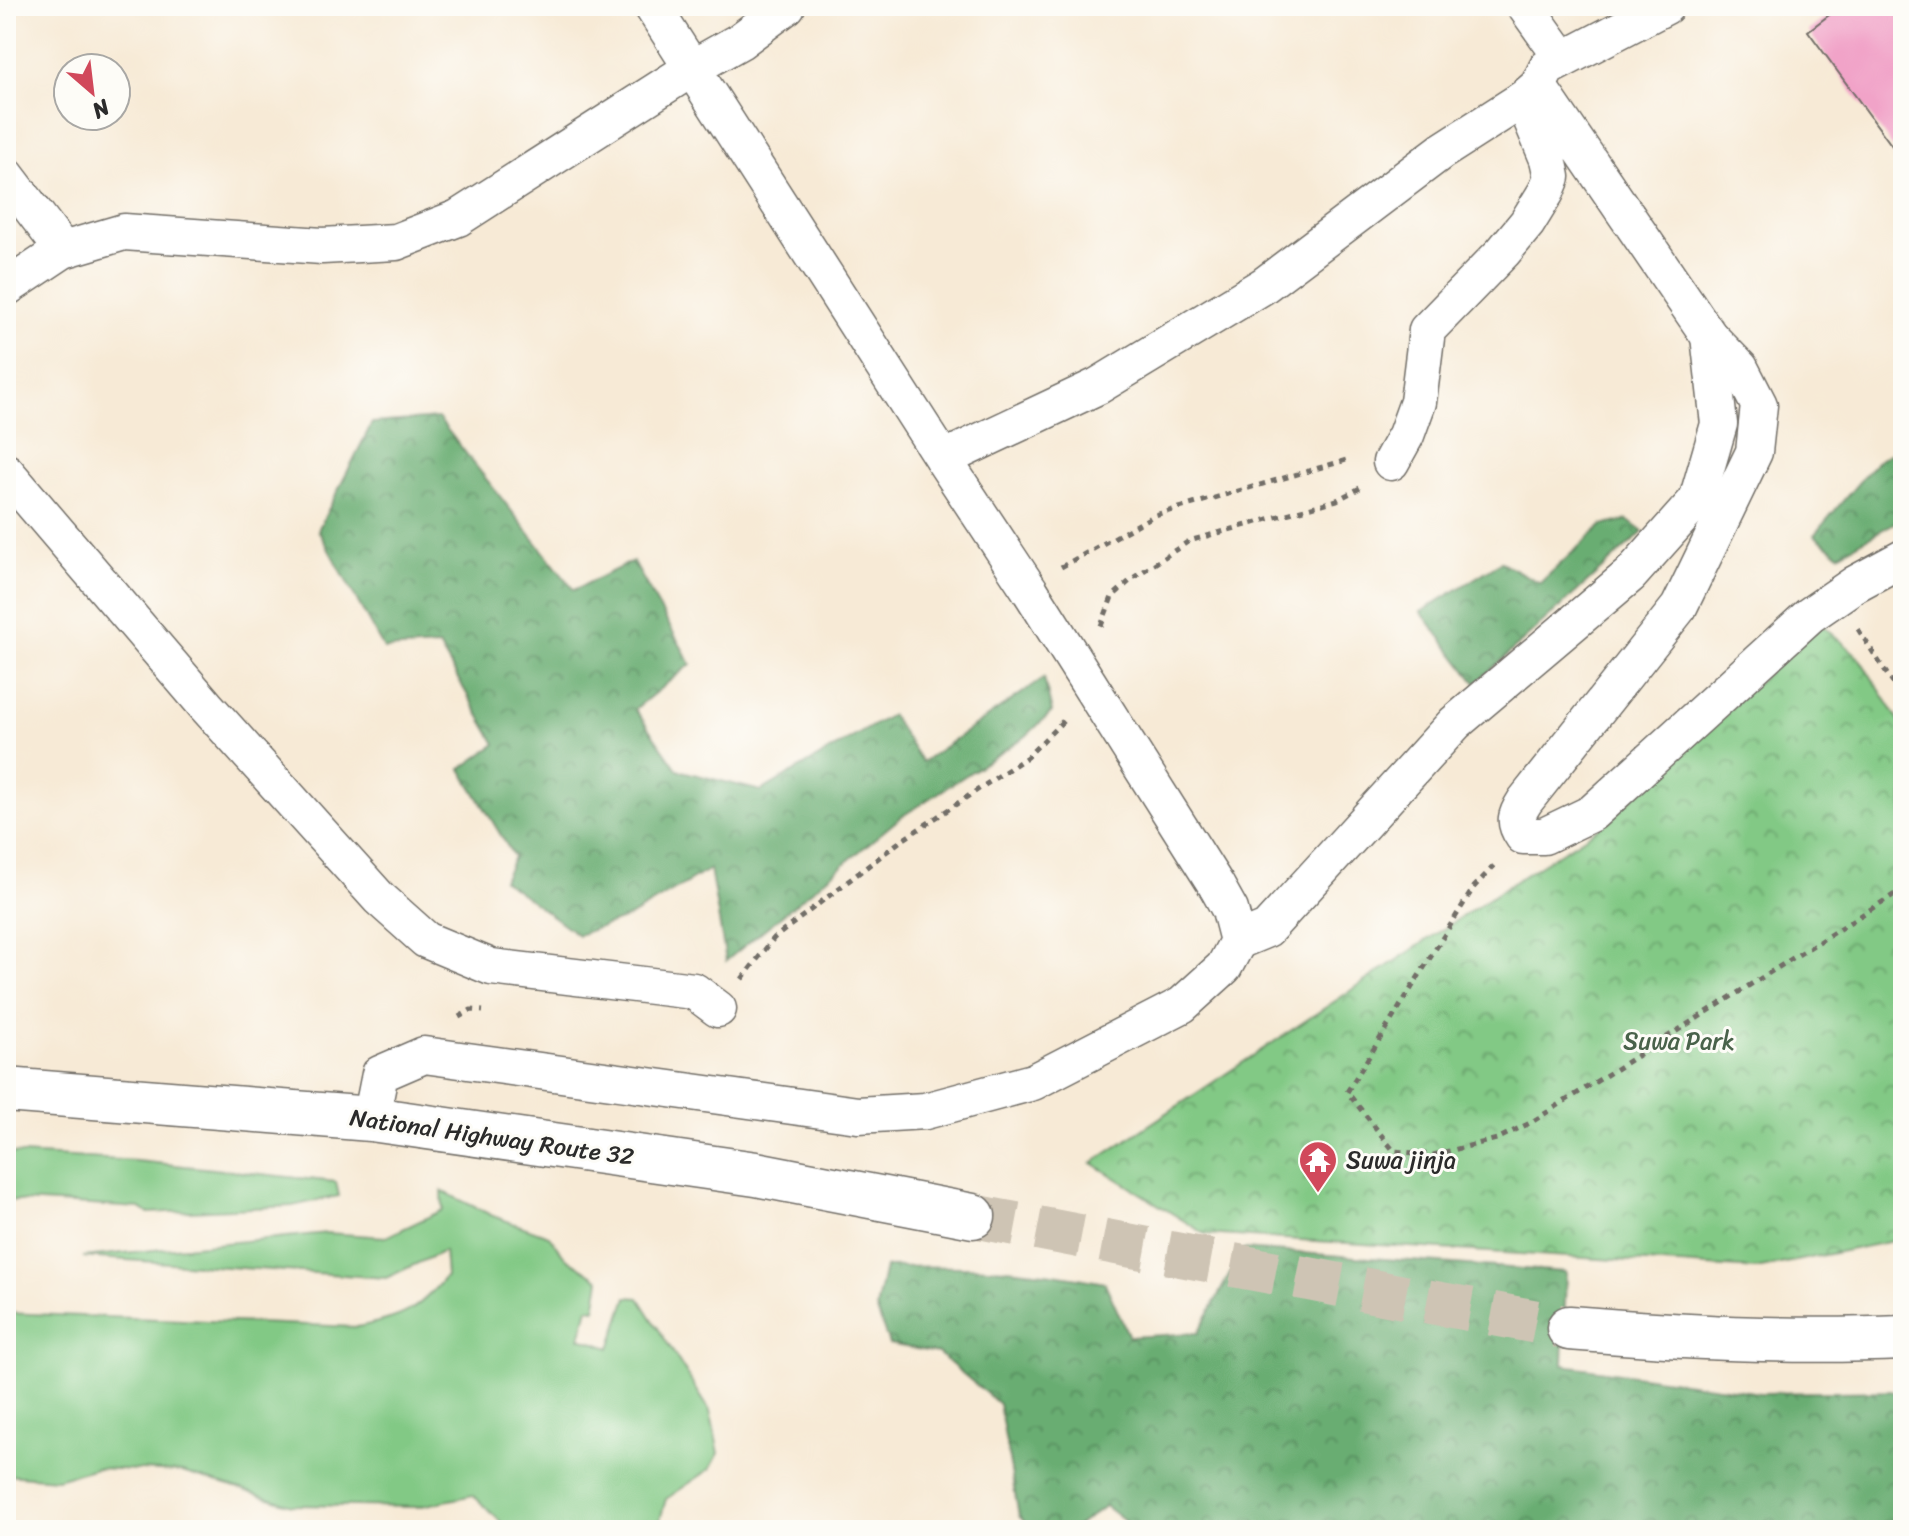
<svg xmlns="http://www.w3.org/2000/svg" width="1909" height="1536" viewBox="0 0 1909 1536" font-family="Sriracha,sans-serif">
	<defs>
		<pattern id="forest-crowns" width="20" height="18" patternUnits="userSpaceOnUse" patternTransform="scale(2)"><rect width="20" height="18" fill="#69ad72"/><path d="M2 6a3 3 0 1 1 6 0M12 15a3 3 0 1 1 6 0" fill="none" stroke="#578d5e"/></pattern>
		<pattern id="park-crowns" width="20" height="18" patternUnits="userSpaceOnUse" patternTransform="scale(2)"><rect width="20" height="18" fill="#82c985"/><path d="M2 6a3 3 0 1 1 6 0M12 15a3 3 0 1 1 6 0" fill="none" stroke="#6ba36d"/></pattern>
	</defs>
	<rect width="100%" height="100%" fill="#fdfcf7"/>
	<filter id="ink" filterUnits="userSpaceOnUse"><feTurbulence type="fractalNoise" baseFrequency=".0125" numOctaves="2"/><feDisplacementMap in="SourceGraphic" scale="16" xChannelSelector="R" yChannelSelector="G"/><feConvolveMatrix kernelMatrix="1 2 1 2 8 2 1 2 1" color-interpolation-filters="sRGB"/></filter>
	<filter id="wash" filterUnits="userSpaceOnUse"><feTurbulence type="fractalNoise" baseFrequency=".006" numOctaves="4" result="noise"/><feDisplacementMap in="SourceGraphic" scale="32" xChannelSelector="R" yChannelSelector="G"/><feGaussianBlur stdDeviation="1.8" result="paint"/><feColorMatrix in="noise" values="0 0 0 0 0 0 0 0 0 0 0 0 0 0 0 0 0 1.4 0 .05"/><feComposite in="paint" operator="in"/></filter>
	<g filter="url(#wash)">
		<rect width="100%" height="100%" fill="#f7ead6"/>
		<!-- green -->
		<g fill="#82c985" stroke="#567a58" stroke-width="2">
			<path d="M6,1153L137,1161L336,1182L339,1196L292,1206L148,1213L140,1208L6,1200Z"/>
			<path d="M442,1191L493,1216L549,1236L566,1258L600,1280L595,1309L588,1308L580,1338L610,1348L627,1297L639,1298L710,1411L719,1453L710,1469L666,1499L657,1530H509L473,1495L417,1507L292,1505L182,1472L96,1468L57,1479L6,1475V1313L357,1327C403,1317 416,1313 446,1276L444,1251L386,1278L83,1257L327,1233L386,1237L443,1210Z"/>
		</g>
		<!-- forest -->
		<g fill="url(#forest-crowns)" stroke="#4a6c4e" stroke-width="2">
			<path d="M438,418L574,590L633,561L691,664L635,709L678,770L761,791L891,715L922,762L1044,678L1052,712L1025,737L901,817L726,961L710,869L629,917L578,935L503,880L514,857L461,769L496,744L439,646L384,649L318,530L372,423Z"/>
			<path d="M1903,446V518L1839,554L1814,535L1876,462Z"/>
			<path d="M1627,520L1643,532L1476,683L1421,612L1501,562L1540,583L1601,526Z"/>
			<path d="M1243,1249L1566,1272L1563,1365L1761,1393L1903,1391V1530H1784L1772,1524L1746,1530H1136L1105,1506L1072,1530H1032L1019,1516L999,1404L938,1353L889,1344L876,1308L885,1267C963,1265 1028,1267 1105,1283L1129,1337L1198,1333Z"/>
		</g>
		<!-- park -->
		<path fill="url(#park-crowns)" stroke="#567a58" stroke-width="2" d="M1821,624L1858,656L1903,727V1239L1756,1269L1205,1234L1092,1163L1517,880L1599,828Z"/>
		<g id="blocks">
			<!-- building -->
			<path fill="#f1a3c8" d="M1841,6H1903V161L1808,31Z"/>
		</g>
	</g>
	<g filter="url(#ink)">
		<use href="#blocks" fill-opacity="0" stroke="#726e67" stroke-width="2"/>
		<g fill="none" stroke-linecap="round" stroke-linejoin="round">
			<!-- highway-tunnel -->
			<path stroke="#cec4b4" stroke-width="44" stroke-dasharray="44 22" stroke-linecap="butt" d="M973,1216L1569,1328"/>
			<defs>
				<g id="street">
					<path d="M652,6L943,459L1031,592"/>
					<path d="M1525,6L1563,59"/>
					<path d="M1538,86L1709,336L1740,368L1759,405L1754,452L1679,607L1525,801C1516,815 1513,822 1523,836H1544L1592,813L1810,615L1855,584L1903,558"/>
					<path d="M6,175L63,250"/>
					<path d="M6,288L63,250L124,232L322,246L396,242L458,218L694,67L740,41L787,6"/>
					<path d="M943,459L1098,386L1263,286L1442,151L1523,99L1538,86L1547,68L1666,6"/>
					<path d="M1391,462L1406,435L1418,402L1427,330L1503,252L1527,223L1546,192L1552,177L1548,159L1523,99"/>
					<path d="M6,472L206,706L379,898L426,940L491,967L694,991L718,1009"/>
					<path d="M1238,941L1267,929L1455,723L1630,575L1697,500L1719,424L1709,336"/>
					<path d="M371,1119L380,1074L424,1055L858,1115L925,1111L1033,1082L1182,1005L1224,967L1238,941L1230,910L1216,885"/>
				</g>
				<g id="highway">
					<path d="M6,1090L371,1119L756,1174L973,1216"/>
					<path d="M1569,1328C1681,1337 1791,1343 1903,1338"/>
				</g>
			</defs>
			<!-- street casing -->
			<use href="#street" stroke="#726e67" stroke-width="39"/>
			<!-- highway casing -->
			<use href="#highway" stroke="#726e67" stroke-width="47"/>
			<!-- path -->
			<g stroke="#726e67" stroke-width="5" stroke-dasharray="6 6" stroke-linecap="butt">
				<path d="M1061,567L1155,515L1350,459"/>
				<path d="M1101,626L1112,597L1133,578L1189,541L1337,500L1360,488"/>
				<path d="M1858,629L1903,699"/>
				<path d="M1494,866L1474,887L1347,1092L1394,1151L1433,1155L1497,1139L1530,1123L1903,889"/>
				<path d="M742,979L774,938L898,843L1027,757L1063,721"/>
				<path d="M459,1017L471,1010L483,1011"/>
			</g>
			<!-- street -->
			<use href="#street" stroke="#fff" stroke-width="36"/>
			<!-- highway -->
			<use href="#highway" stroke="#fff" stroke-width="44"/>
			<defs>
				<path id="street-bridge" d="M1031,592L1216,885"/>
			</defs>
			<!-- street-bridge casing -->
			<use href="#street-bridge" stroke="#726e67" stroke-width="39" stroke-linecap="butt"/>
			<!-- street-bridge -->
			<use href="#street-bridge" stroke="#fff" stroke-width="36"/>
		</g>
	</g>
	<!-- icons -->
	<defs>
		<symbol id="temple-pin" viewBox="-11 -11 22 30"><path d="M0 17L-7.5 6A9.5 9.5 0 1 1 7.5 6Z" fill="#d1495b" stroke="#fdfcf7"/><path d="M0-6L5-2H3V0L6.5 2.5H4V6H1.5V3h-3V6H-4V2.5H-6.5L-3 0V-2H-5Z" fill="#fff"/></symbol>
	</defs>
	<g fill-rule="evenodd">
		<use href="#temple-pin" x="1296" y="1138" width="44" height="60"/>
	</g>
	<g text-anchor="middle" dominant-baseline="central" stroke-width="6" stroke-linejoin="round" paint-order="stroke">
		<!-- park labels -->
		<g font-size="24" fill="#49624a" stroke="#fdfcf7">
			<text x="1679" y="1041">Suwa Park</text>
		</g>
		<!-- street labels -->
		<g font-size="24" fill="#2b2b2b" stroke="#fdfcf7">
			<text transform="translate(492 1137) rotate(8)">National Highway Route 32</text>
		</g>
		<!-- poi labels -->
		<g font-size="24" fill="#2b2b2b" stroke="#fdfcf7" text-anchor="start">
			<text x="1346" y="1160">Suwa jinja</text>
		</g>
	</g>
	<!-- margin -->
	<rect width="1909" height="1536" fill="none" stroke="#fdfcf7" stroke-width="32"/>
	<!-- north arrow -->
	<g transform="translate(92 92) rotate(152)"><circle r="38" fill="#fdfcf7" stroke="#a9a8a5" stroke-width="2"/>
	<path d="M0-6L14 30L0 20L-14 30Z" fill="#d1495b"/>
	<text y="-12" font-size="22" font-weight="bold" text-anchor="middle" fill="#2b2b2b">N</text>
	</g>
</svg>
